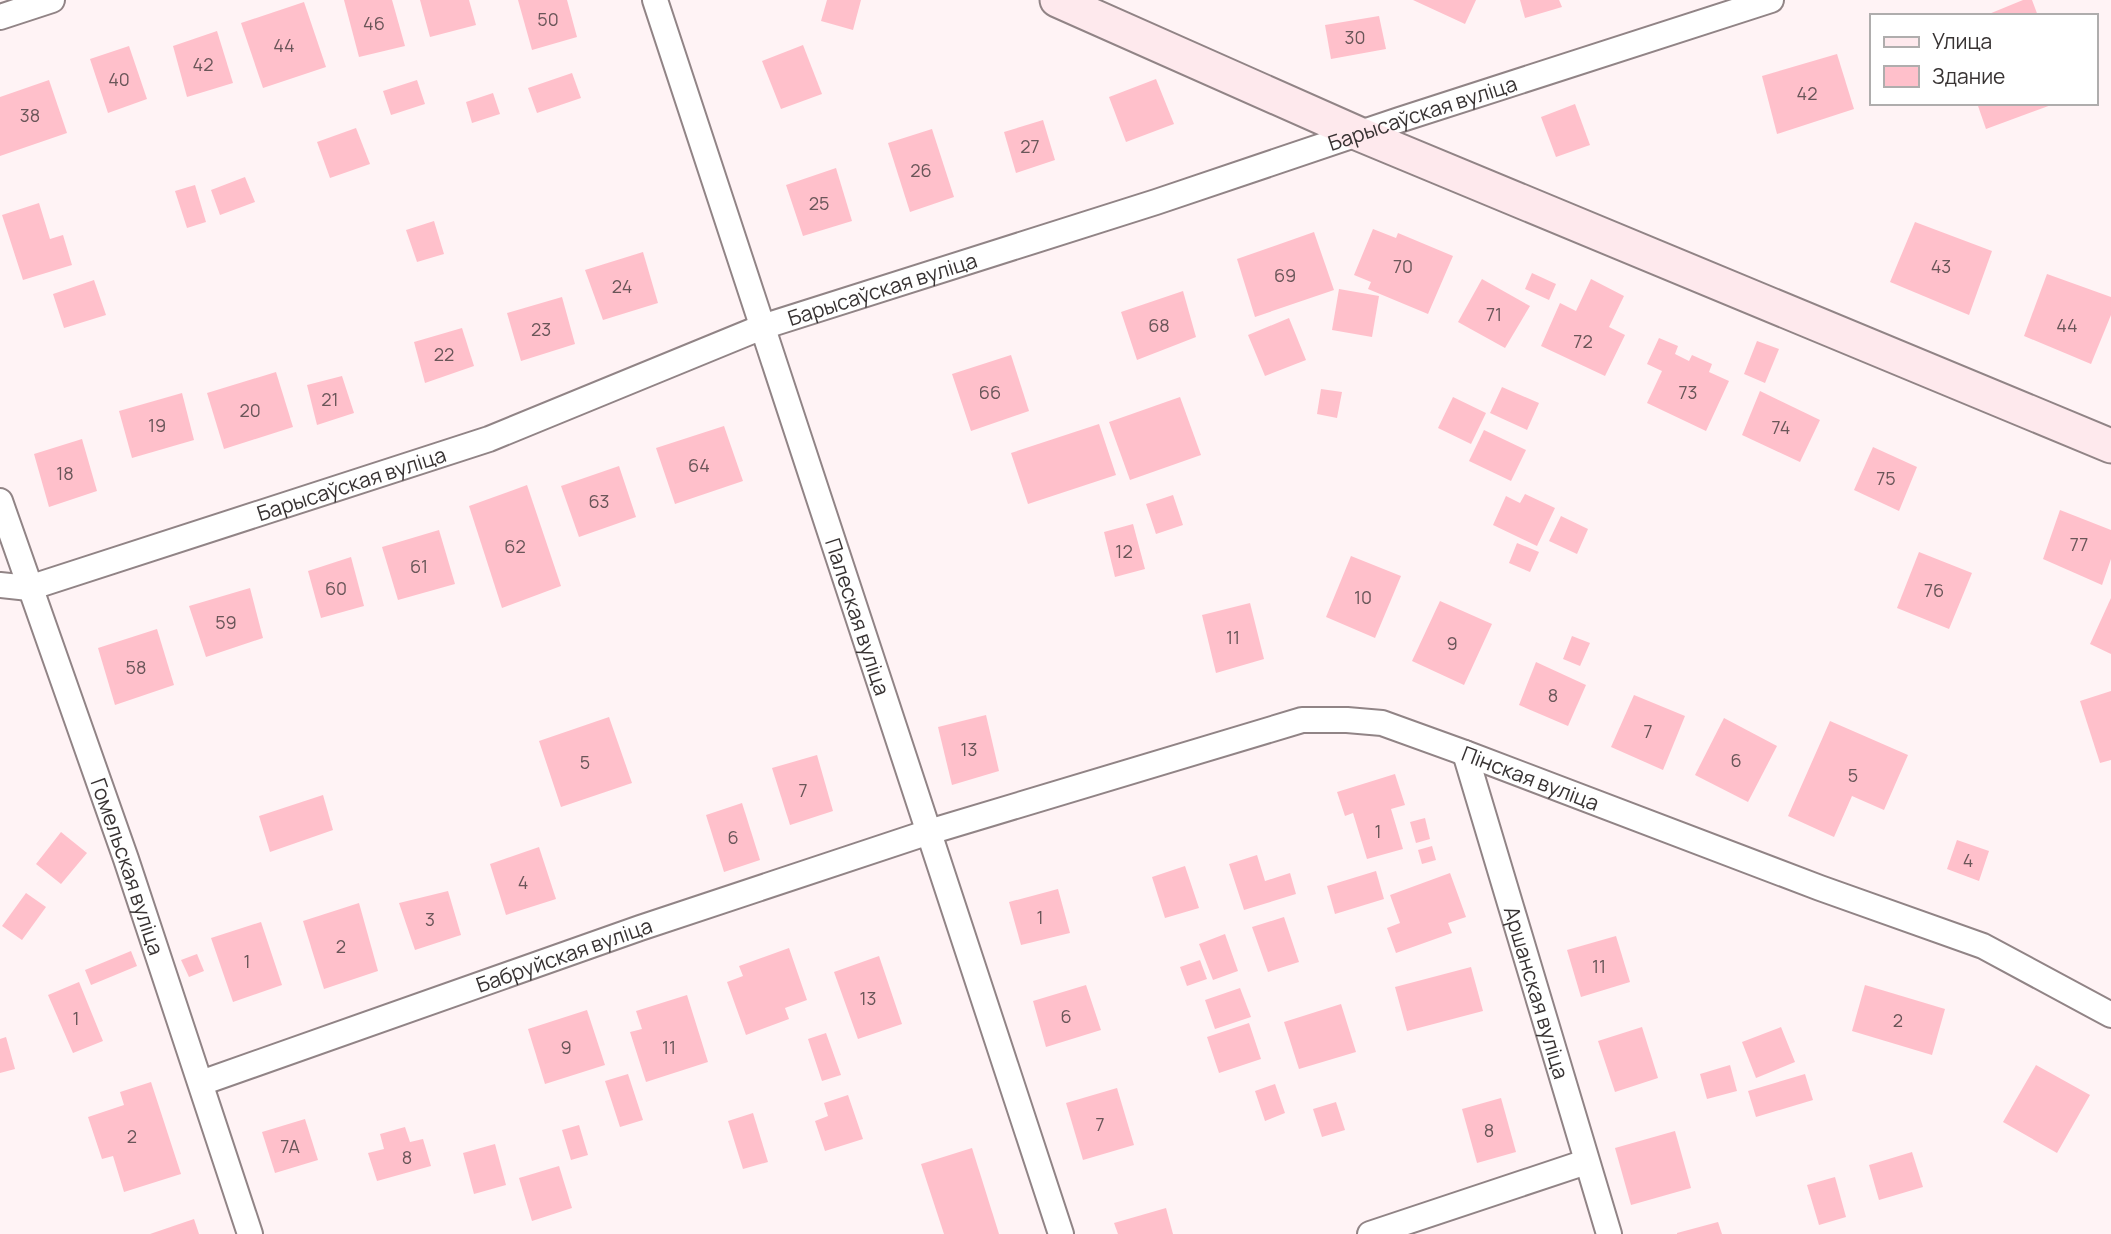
<svg xmlns="http://www.w3.org/2000/svg" width="2111" height="1234" viewBox="0 0 2111 1234" font-family="Manrope,sans-serif">
	<rect width="100%" height="100%" fill="#fff3f5"/>
	<!-- building -->
	<g fill="#ffc0cb">
		<path d="M344,0H392L405,46L359,57Z"/>
		<path d="M420,0H469L476,25L430,37Z"/>
		<path d="M518,0H567L577,37L532,50Z"/>
		<path d="M827,0H861L853,30L821,21Z"/>
		<path d="M1413,0H1476L1465,24Z"/>
		<path d="M1520,0H1559L1562,7L1525,18Z"/>
		<path d="M2023,0H2032L2038,16H1984Z"/>
		<path d="M304,2L326,67L263,88L241,23Z"/>
		<path d="M1379,16L1386,49L1331,59L1325,25Z"/>
		<path d="M217,31L233,83L187,97L173,46Z"/>
		<path d="M803,45L822,94L781,109L762,61Z"/>
		<path d="M129,46L147,99L108,113L90,59Z"/>
		<path d="M1837,54L1854,109L1777,134L1762,76Z"/>
		<path d="M572,73L581,98L537,113L528,88Z"/>
		<path d="M1156,79L1174,124L1126,142L1109,97Z"/>
		<path d="M49,80L67,133L0,156V97Z"/>
		<path d="M417,80L425,104L391,115L383,91Z"/>
		<path d="M493,93L500,114L472,123L466,102Z"/>
		<path d="M1977,103H2053L2054,104L1986,129Z"/>
		<path d="M1575,104L1590,145L1556,157L1541,117Z"/>
		<path d="M1043,120L1055,160L1016,173L1004,132Z"/>
		<path d="M356,128L370,164L330,178L317,142Z"/>
		<path d="M932,129L954,197L910,212L888,143Z"/>
		<path d="M836,168L852,221L803,236L786,185Z"/>
		<path d="M245,177L255,202L220,215L211,190Z"/>
		<path d="M195,185L206,222L187,228L175,191Z"/>
		<path d="M39,203L50,239L63,235L72,265L23,280L2,215Z"/>
		<path d="M434,221L444,254L417,262L406,230Z"/>
		<path d="M1915,222L1992,251L1969,315L1890,282Z"/>
		<path d="M1373,229L1396,238L1398,233L1453,256L1428,314L1368,289L1371,282L1354,275Z"/>
		<path d="M1314,232L1334,290L1255,317L1237,259Z"/>
		<path d="M643,252L658,303L603,320L585,270Z"/>
		<path d="M1532,273L1556,284L1549,300L1525,289Z"/>
		<path d="M2047,274L2111,297V315L2091,364L2024,336Z"/>
		<path d="M1482,279L1530,306L1505,348L1458,322Z"/>
		<path d="M1591,279L1624,296L1609,327L1625,335L1605,376L1541,346L1560,303L1576,311Z"/>
		<path d="M94,280L106,315L64,328L53,294Z"/>
		<path d="M1339,289L1379,296L1372,337L1332,330Z"/>
		<path d="M1183,291L1196,337L1137,360L1121,312Z"/>
		<path d="M562,297L575,344L521,361L507,313Z"/>
		<path d="M1289,318L1306,360L1265,376L1248,335Z"/>
		<path d="M462,328L474,366L425,383L414,342Z"/>
		<path d="M1659,338L1678,346L1675,354L1689,361L1692,355L1712,364L1709,372L1729,381L1706,431L1647,403L1662,371L1647,364Z"/>
		<path d="M1757,341L1779,349L1765,383L1744,374Z"/>
		<path d="M1011,355L1029,411L971,431L952,374Z"/>
		<path d="M276,372L293,427L224,449L207,393Z"/>
		<path d="M342,376L354,413L317,425L307,385Z"/>
		<path d="M1502,387L1539,403L1527,430L1490,413Z"/>
		<path d="M1321,389L1342,392L1337,418L1317,414Z"/>
		<path d="M1760,391L1820,420L1800,462L1742,435Z"/>
		<path d="M182,393L194,440L132,458L119,411Z"/>
		<path d="M1180,397L1201,455L1130,480L1109,422Z"/>
		<path d="M1453,397L1486,413L1471,444L1438,428Z"/>
		<path d="M1099,424L1116,475L1028,504L1011,453Z"/>
		<path d="M724,426L743,481L675,504L656,448Z"/>
		<path d="M1484,430L1526,450L1511,481L1469,461Z"/>
		<path d="M82,439L97,491L49,507L34,454Z"/>
		<path d="M1873,447L1917,467L1899,511L1854,490Z"/>
		<path d="M619,466L636,517L579,537L561,486Z"/>
		<path d="M527,485L561,586L502,608L469,506Z"/>
		<path d="M1525,494L1555,508L1537,546L1493,525L1506,496L1520,503Z"/>
		<path d="M1173,495L1183,525L1156,534L1146,504Z"/>
		<path d="M2060,510L2111,530V559L2102,585L2043,559Z"/>
		<path d="M1561,516L1588,529L1577,554L1549,541Z"/>
		<path d="M1133,524L1145,569L1115,577L1104,532Z"/>
		<path d="M439,530L455,584L398,600L382,547Z"/>
		<path d="M1517,543L1539,552L1530,572L1509,563Z"/>
		<path d="M1919,552L1972,573L1949,629L1897,608Z"/>
		<path d="M1351,556L1401,576L1375,638L1326,617Z"/>
		<path d="M351,557L364,606L321,618L308,571Z"/>
		<path d="M250,588L263,638L206,657L189,606Z"/>
		<path d="M2111,598V654L2090,644Z"/>
		<path d="M1440,601L1492,624L1464,685L1412,661Z"/>
		<path d="M1250,603L1264,659L1216,673L1202,615Z"/>
		<path d="M157,629L174,685L115,705L98,648Z"/>
		<path d="M1572,636L1590,643L1580,666L1563,659Z"/>
		<path d="M1536,662L1586,685L1568,726L1519,705Z"/>
		<path d="M2111,691V760L2100,763L2080,701Z"/>
		<path d="M1634,695L1685,716L1663,770L1611,747Z"/>
		<path d="M986,715L999,771L952,785L938,727Z"/>
		<path d="M609,717L632,783L561,807L539,741Z"/>
		<path d="M1724,718L1777,746L1748,802L1695,775Z"/>
		<path d="M1830,721L1908,755L1884,810L1852,796L1834,837L1788,816Z"/>
		<path d="M817,755L833,811L790,825L772,768Z"/>
		<path d="M1395,774L1405,805L1391,809L1403,849L1367,859L1353,813L1345,816L1337,792Z"/>
		<path d="M323,795L333,830L270,852L259,816Z"/>
		<path d="M742,803L760,860L724,872L706,815Z"/>
		<path d="M1425,818L1430,839L1416,843L1410,822Z"/>
		<path d="M61,832L87,853L61,884L36,864Z"/>
		<path d="M1957,840L1989,851L1979,881L1947,869Z"/>
		<path d="M1432,846L1436,860L1422,864L1418,850Z"/>
		<path d="M539,847L556,899L506,915L490,864Z"/>
		<path d="M1257,855L1265,881L1290,873L1296,894L1244,910L1229,864Z"/>
		<path d="M1185,866L1199,908L1165,918L1152,877Z"/>
		<path d="M1376,871L1384,899L1335,914L1327,886Z"/>
		<path d="M1450,873L1466,917L1448,923L1452,933L1396,953L1387,928L1400,923L1390,895Z"/>
		<path d="M1058,889L1070,933L1021,945L1009,902Z"/>
		<path d="M448,891L461,935L415,950L399,903Z"/>
		<path d="M26,893L46,907L22,940L2,926Z"/>
		<path d="M359,903L378,971L324,989L303,921Z"/>
		<path d="M1284,917L1299,962L1268,972L1252,927Z"/>
		<path d="M261,922L282,985L233,1002L211,938Z"/>
		<path d="M1225,934L1238,971L1213,980L1199,944Z"/>
		<path d="M1616,936L1630,982L1581,997L1567,950Z"/>
		<path d="M789,948L807,1000L785,1008L789,1019L746,1035L727,982L743,976L739,966Z"/>
		<path d="M131,951L137,966L91,985L85,970Z"/>
		<path d="M197,954L204,971L189,977L181,960Z"/>
		<path d="M879,956L902,1024L858,1039L834,972Z"/>
		<path d="M1200,960L1207,979L1187,986L1180,967Z"/>
		<path d="M1471,967L1483,1011L1407,1031L1395,987Z"/>
		<path d="M79,982L103,1041L73,1053L48,995Z"/>
		<path d="M1086,985L1101,1030L1046,1047L1033,1001Z"/>
		<path d="M1865,985L1945,1009L1932,1055L1852,1031Z"/>
		<path d="M1240,988L1251,1017L1215,1029L1205,1000Z"/>
		<path d="M687,995L708,1062L646,1082L630,1032L642,1029L636,1011Z"/>
		<path d="M1341,1004L1356,1052L1299,1069L1284,1022Z"/>
		<path d="M587,1010L605,1065L545,1084L528,1029Z"/>
		<path d="M1249,1023L1261,1059L1219,1073L1207,1037Z"/>
		<path d="M1642,1027L1658,1078L1615,1092L1598,1041Z"/>
		<path d="M1781,1027L1795,1062L1756,1078L1742,1042Z"/>
		<path d="M826,1033L841,1075L822,1081L808,1039Z"/>
		<path d="M6,1037L15,1069L0,1073V1039Z"/>
		<path d="M1730,1065L1737,1091L1707,1099L1700,1074Z"/>
		<path d="M2036,1065L2090,1095L2057,1153L2003,1122Z"/>
		<path d="M628,1074L643,1120L620,1127L605,1081Z"/>
		<path d="M1805,1074L1813,1100L1756,1117L1748,1091Z"/>
		<path d="M151,1082L181,1174L124,1192L113,1156L102,1159L88,1117L124,1105L120,1092Z"/>
		<path d="M1275,1084L1285,1113L1265,1121L1255,1091Z"/>
		<path d="M1117,1088L1134,1145L1083,1160L1066,1103Z"/>
		<path d="M848,1095L863,1139L825,1151L815,1121L828,1116L824,1103Z"/>
		<path d="M1501,1098L1516,1152L1477,1163L1462,1109Z"/>
		<path d="M1336,1102L1345,1130L1322,1137L1313,1109Z"/>
		<path d="M753,1113L768,1162L743,1169L728,1121Z"/>
		<path d="M305,1119L318,1160L275,1173L262,1132Z"/>
		<path d="M579,1125L588,1155L571,1160L562,1130Z"/>
		<path d="M405,1127L410,1142L423,1139L431,1166L377,1181L368,1153L384,1149L380,1134Z"/>
		<path d="M1675,1131L1691,1188L1631,1205L1615,1148Z"/>
		<path d="M495,1144L506,1185L474,1194L463,1153Z"/>
		<path d="M972,1148L999,1234H944L921,1164Z"/>
		<path d="M1912,1152L1923,1187L1879,1200L1869,1165Z"/>
		<path d="M559,1166L572,1208L532,1221L519,1178Z"/>
		<path d="M1835,1177L1846,1217L1819,1225L1807,1185Z"/>
		<path d="M1166,1208L1173,1234H1118L1114,1223Z"/>
		<path d="M194,1219L199,1234H150Z"/>
		<path d="M1718,1222L1722,1234H1677V1233Z"/>
	</g>
	<g fill="none" stroke-linecap="round" stroke-linejoin="round">
		<defs>
			<g id="minor">
				<path id="s1" d="M655,0L1061,1234"/>
				<path d="M0,17L52,0"/>
				<path id="s2" d="M0,501L126,859L250,1234"/>
				<path id="s3" d="M0,585L29,588L489,439L762,327L1156,202L1399,120L1771,0"/>
				<path id="s4" d="M1465,753L1609,1234"/>
				<path id="s5" d="M201,1083L640,928L929,832L1302,720H1347L1382,723L1465,753L1820,888L1983,946L2111,1015"/>
				<path d="M1370,1234L1586,1162"/>
			</g>
			<path id="secondary" d="M1057,0L1359,134L2111,446"/>
		</defs>
		<!-- minor casing -->
		<use href="#minor" stroke="#918486" stroke-width="28"/>
		<!-- secondary casing -->
		<use href="#secondary" stroke="#918486" stroke-width="37"/>
		<!-- minor -->
		<use href="#minor" stroke="#fff" stroke-width="24"/>
		<!-- secondary -->
		<use href="#secondary" stroke="#fee9ed" stroke-width="33"/>
	</g>
	<g text-anchor="middle" dominant-baseline="central" stroke-width="6" stroke-linejoin="round" paint-order="stroke">
		<!-- number labels -->
		<g font-size="18" fill="#6a5659">
			<text x="548" y="19">50</text>
			<text x="374" y="23">46</text>
			<text x="1355" y="37">30</text>
			<text x="284" y="45">44</text>
			<text x="203" y="64">42</text>
			<text x="119" y="79">40</text>
			<text x="1807" y="93">42</text>
			<text x="30" y="115">38</text>
			<text x="1030" y="146">27</text>
			<text x="921" y="170">26</text>
			<text x="819" y="203">25</text>
			<text x="1403" y="266">70</text>
			<text x="1941" y="266">43</text>
			<text x="1285" y="275">69</text>
			<text x="622" y="286">24</text>
			<text x="1494" y="314">71</text>
			<text x="1159" y="325">68</text>
			<text x="2067" y="325">44</text>
			<text x="541" y="329">23</text>
			<text x="1583" y="341">72</text>
			<text x="444" y="354">22</text>
			<text x="990" y="392">66</text>
			<text x="1688" y="392">73</text>
			<text x="330" y="399">21</text>
			<text x="250" y="410">20</text>
			<text x="157" y="425">19</text>
			<text x="1781" y="427">74</text>
			<text x="699" y="465">64</text>
			<text x="65" y="473">18</text>
			<text x="1886" y="478">75</text>
			<text x="599" y="501">63</text>
			<text x="2079" y="544">77</text>
			<text x="515" y="546">62</text>
			<text x="1124" y="551">12</text>
			<text x="419" y="566">61</text>
			<text x="336" y="588">60</text>
			<text x="1934" y="590">76</text>
			<text x="1363" y="597">10</text>
			<text x="226" y="622">59</text>
			<text x="1233" y="637">11</text>
			<text x="1452" y="643">9</text>
			<text x="136" y="667">58</text>
			<text x="1553" y="695">8</text>
			<text x="1648" y="731">7</text>
			<text x="969" y="749">13</text>
			<text x="1736" y="760">6</text>
			<text x="585" y="762">5</text>
			<text x="1853" y="775">5</text>
			<text x="803" y="790">7</text>
			<text x="1378" y="831">1</text>
			<text x="733" y="837">6</text>
			<text x="1968" y="860">4</text>
			<text x="523" y="882">4</text>
			<text x="1040" y="917">1</text>
			<text x="430" y="919">3</text>
			<text x="341" y="946">2</text>
			<text x="247" y="961">1</text>
			<text x="1599" y="966">11</text>
			<text x="868" y="998">13</text>
			<text x="1066" y="1016">6</text>
			<text x="76" y="1018">1</text>
			<text x="1898" y="1020">2</text>
			<text x="566" y="1047">9</text>
			<text x="669" y="1047">11</text>
			<text x="1100" y="1124">7</text>
			<text x="1489" y="1130">8</text>
			<text x="132" y="1136">2</text>
			<text x="290" y="1146">7А</text>
			<text x="407" y="1157">8</text>
		</g>
		<!-- street labels -->
		<g font-size="21" fill="#383333" stroke="#fff">
			<text stroke="none"><textPath href="#s3" startOffset="1502">Барысаўская вуліца</textPath></text>
			<text stroke="none"><textPath href="#s3" startOffset="934">Барысаўская вуліца</textPath></text>
			<text stroke="none"><textPath href="#s3" startOffset="368">Барысаўская вуліца</textPath></text>
			<text stroke="none"><textPath href="#s1" startOffset="649">Палеская вуліца</textPath></text>
			<text stroke="none"><textPath href="#s5" startOffset="1398">Пінская вуліца</textPath></text>
			<text stroke="none"><textPath href="#s2" startOffset="387">Гомельская вуліца</textPath></text>
			<text stroke="none"><textPath href="#s5" startOffset="385">Бабруйская вуліца</textPath></text>
			<text stroke="none"><textPath href="#s4" startOffset="250">Аршанская вуліца</textPath></text>
		</g>
	</g>
	<!-- legend -->
	<rect x="1870" y="14" width="228" height="91" fill="#ffffff" stroke="#afadad" stroke-width="2"/>
	<rect x="1884" y="37" width="35" height="10" fill="#fee9ed" stroke="#afadad" stroke-width="2"/>
	<text x="1932" y="49" font-size="21" fill="#383333">Улица</text>
	<rect x="1884" y="66" width="35" height="21" fill="#ffc0cb" stroke="#afadad" stroke-width="2"/>
	<text x="1932" y="84" font-size="21" fill="#383333">Здание</text>
</svg>
